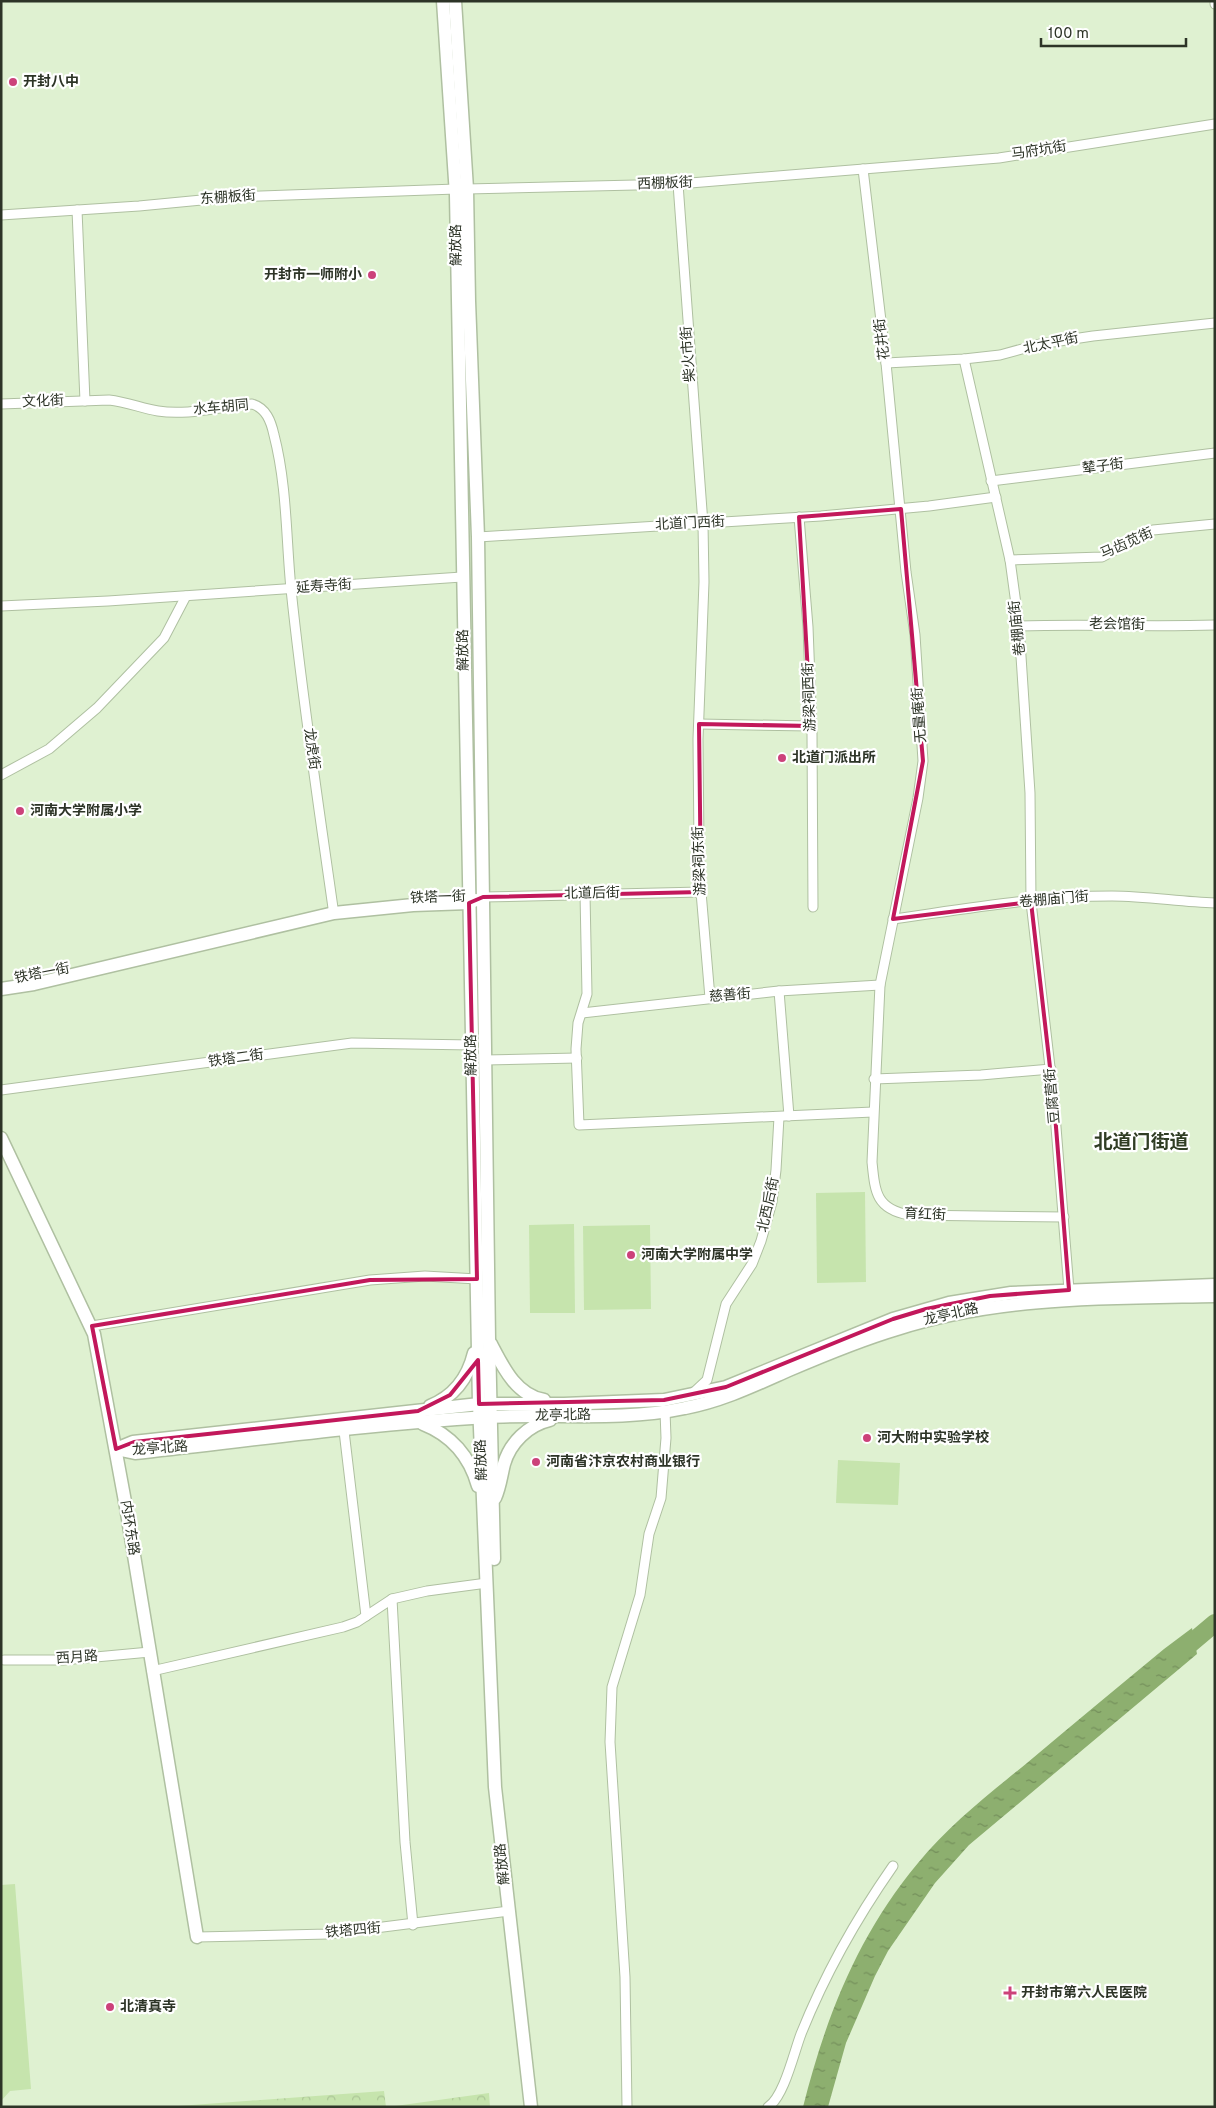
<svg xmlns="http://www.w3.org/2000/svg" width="1216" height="2108" viewBox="0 0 1216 2108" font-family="Overpass,'Noto Sans SC',sans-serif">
	<defs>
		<pattern id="park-crowns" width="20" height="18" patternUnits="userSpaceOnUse" patternTransform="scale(1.25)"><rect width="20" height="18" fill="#c6e4ad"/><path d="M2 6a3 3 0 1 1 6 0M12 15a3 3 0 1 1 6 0" fill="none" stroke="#aac495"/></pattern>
		<pattern id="water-ripples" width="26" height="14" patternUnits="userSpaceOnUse" patternTransform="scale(1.25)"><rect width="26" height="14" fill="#8daf6f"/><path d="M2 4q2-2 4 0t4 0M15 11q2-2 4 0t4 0" fill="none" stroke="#748f5b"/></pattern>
	</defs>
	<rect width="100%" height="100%" fill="#dff1d1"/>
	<!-- park -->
	<g fill="url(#park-crowns)">
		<path d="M384,2091L386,2107H165Z"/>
		<path d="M489,2093L490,2107H388Z"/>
	</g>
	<!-- pitch -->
	<g fill="#c6e4ad">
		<path d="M865,1192L866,1282L817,1283L816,1193Z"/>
		<path d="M574,1224L575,1313H530L529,1225Z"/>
		<path d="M650,1225L651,1309L584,1310L583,1226Z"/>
		<path d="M838,1460L900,1463L898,1505L836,1503Z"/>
		<path d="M15,1884L31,2089L10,2091L1,2101V1885Z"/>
	</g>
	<!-- water -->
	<path fill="url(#water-ripples)" d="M1192,1628L1197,1654L969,1845L935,1883L888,1951L875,1976L846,2043L828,2107H803C826,2016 858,1935 918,1863C949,1825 989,1794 1027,1763C1072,1725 1118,1687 1164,1649Z"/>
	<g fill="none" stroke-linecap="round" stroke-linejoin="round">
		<!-- river -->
		<path stroke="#8daf6f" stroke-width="18" d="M1177,1655L1215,1623"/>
		<defs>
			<g id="street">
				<path d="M1215,1V4"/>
				<path d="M863,169L886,363L906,572L915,635L923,761L918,798L880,985L872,1162C875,1192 876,1209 909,1215L1064,1217"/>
				<path d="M678,184L703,524L704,582L698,739L699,847L701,892L710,998"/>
				<path d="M467,189L678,184L999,158L1215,124"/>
				<path d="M77,210L85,401"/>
				<path d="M1,215L139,206L233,197L456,189"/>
				<path d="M964,359L1010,560L1019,626L1030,793L1031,902L1054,1102L1069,1290"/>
				<path d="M886,363L964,359L1000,355L1040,344L1093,336L1215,323"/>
				<path d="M1,404L109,400C127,402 141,408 158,411C188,416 221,406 252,404C266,408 271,421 274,435C287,485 286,538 291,589C302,696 318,802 333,908"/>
				<path d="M991,481L1215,453"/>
				<path d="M799,517L808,627L812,733L813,907"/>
				<path d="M478,537L821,516L929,506L996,497"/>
				<path d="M1010,560L1102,557L1153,530L1215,524"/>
				<path d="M1,606L108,601L462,577"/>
				<path d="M1019,626C1085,624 1150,627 1215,625"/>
				<path d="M699,724L811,726"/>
				<path d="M1,775L49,749L97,708L164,638L186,596"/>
				<path d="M585,894L587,994L578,1023L576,1049L579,1125L873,1112"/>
				<path d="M483,897L701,892"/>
				<path d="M893,919C965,909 1039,896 1112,896C1147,896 1180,902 1215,903"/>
				<path d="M779,991L789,1116"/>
				<path d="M582,1013L779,991L880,985"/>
				<path d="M485,1060L577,1058"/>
				<path d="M874,1079L981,1075L1051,1069"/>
				<path d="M1,1090L352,1043L472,1045"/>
				<path d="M92,1326L370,1280L425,1276L477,1279"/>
				<path d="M692,1394L707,1380L726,1304L752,1264L761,1241L772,1202L776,1170L779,1117"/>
				<path d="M344,1431L366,1616"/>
				<path d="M392,1599L405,1842L413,1925"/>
				<path d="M4,1660H63L150,1652"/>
				<path d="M152,1671L343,1627L357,1622L392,1599L427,1591L487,1583"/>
				<path d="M197,1937L328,1934L509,1911"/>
				<path d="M627,2107L625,1977L610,1742L612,1687L640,1595L649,1534L661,1498L666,1438L665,1411"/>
				<path d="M768,2107C784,2097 794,2052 801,2034C825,1974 856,1919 893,1866"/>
			</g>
			<g id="secondary">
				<path d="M443,1L456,195L479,1404L495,1787L531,2107"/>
				<path d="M455,1L467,189L469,301L478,537L489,1340L494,1559"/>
				<path d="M1,989L34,984L334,913L413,905L469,903L476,900"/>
				<path d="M1,1138L94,1334L126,1507L197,1937"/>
				<path d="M491,1344C503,1367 516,1395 544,1400"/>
				<path d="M430,1406C455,1396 468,1378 474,1353"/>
				<path d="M423,1424C451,1435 470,1457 478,1486"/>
				<path d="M116,1449L133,1442L479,1404H564L664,1400L726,1387L893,1319L949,1303L1011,1293L1215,1285"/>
				<path d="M116,1449L135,1453C252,1440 369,1424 487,1417C553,1413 620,1422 685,1408C722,1401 755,1385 789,1370C824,1355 860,1340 897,1329C1000,1296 1108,1298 1215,1296"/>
				<path d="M495,1498C500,1487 501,1476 504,1464C510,1443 528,1425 550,1420"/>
			</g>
		</defs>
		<!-- street casing -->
		<use href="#street" stroke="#afc0a1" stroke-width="11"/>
		<!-- secondary casing -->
		<use href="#secondary" stroke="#afc0a1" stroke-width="15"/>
		<!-- street -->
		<use href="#street" stroke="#fff" stroke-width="9"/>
		<!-- secondary -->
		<use href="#secondary" stroke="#fff" stroke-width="12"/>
	</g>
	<!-- marked area -->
	<path fill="none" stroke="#c2185b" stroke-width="4" stroke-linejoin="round" d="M901,509L923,761L893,919L1031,902L1054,1102L1069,1290L990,1296L926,1309L893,1319L726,1387L664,1400L479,1404L478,1360L450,1395L418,1411L134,1442L116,1449L92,1326L370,1280L477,1279L469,903L483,897L701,892L699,724L811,726L799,517Z"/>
	<!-- markers -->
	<g fill="#cc427a" stroke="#fff" stroke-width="2">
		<circle cx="13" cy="82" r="5"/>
		<circle cx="372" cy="275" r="5"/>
		<circle cx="782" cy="758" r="5"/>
		<circle cx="20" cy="811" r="5"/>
		<circle cx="631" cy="1255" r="5"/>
		<circle cx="867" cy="1438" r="5"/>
		<circle cx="536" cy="1462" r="5"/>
		<path d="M1007.5 1985.5h5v5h5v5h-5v5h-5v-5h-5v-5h5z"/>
		<circle cx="110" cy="2007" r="5"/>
	</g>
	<g text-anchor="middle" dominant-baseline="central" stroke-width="4.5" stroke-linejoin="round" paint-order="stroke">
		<!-- poi labels -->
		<g font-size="14" font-weight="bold" fill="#2d3427" stroke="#fff" text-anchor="start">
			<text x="23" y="82">开封八中</text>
			<text x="362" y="275" text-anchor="end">开封市一师附小</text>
			<text x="792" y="758">北道门派出所</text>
			<text x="30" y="811">河南大学附属小学</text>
			<text x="641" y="1255">河南大学附属中学</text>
			<text x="877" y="1438">河大附中实验学校</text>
			<text x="546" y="1462">河南省汴京农村商业银行</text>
			<text x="1021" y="1993">开封市第六人民医院</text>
			<text x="120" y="2007">北清真寺</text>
		</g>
		<!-- street labels -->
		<g font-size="14" fill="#2d3427" stroke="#fff">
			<text transform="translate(1039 151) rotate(-9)">马府坑街</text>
			<text transform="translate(665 184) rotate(-2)">西棚板街</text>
			<text transform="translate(228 198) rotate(-4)">东棚板街</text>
			<text transform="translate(457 245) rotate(-91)">解放路</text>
			<text transform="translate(883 339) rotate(-97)">花井街</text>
			<text transform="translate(1051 344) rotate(-12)">北太平街</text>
			<text transform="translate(689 354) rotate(-94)">柴火市街</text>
			<text transform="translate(43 402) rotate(-3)">文化街</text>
			<text transform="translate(221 408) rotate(-5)">水车胡同</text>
			<text transform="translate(1103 467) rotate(-7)">辇子街</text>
			<text transform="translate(690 524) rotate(-3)">北道门西街</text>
			<text transform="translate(1127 544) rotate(-24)">马齿苋街</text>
			<text transform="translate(324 587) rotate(-4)">延寿寺街</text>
			<text transform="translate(1117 625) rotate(1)">老会馆街</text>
			<text transform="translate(1018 628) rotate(-96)">卷棚庙街</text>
			<text transform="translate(464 650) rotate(-91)">解放路</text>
			<text transform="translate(810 697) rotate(-92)">游梁祠西街</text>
			<text transform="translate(920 715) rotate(-94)">无量庵街</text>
			<text transform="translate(311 749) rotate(82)">龙虎街</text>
			<text transform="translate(700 861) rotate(-92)">游梁祠东街</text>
			<text transform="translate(592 894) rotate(-1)">北道后街</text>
			<text transform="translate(438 898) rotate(-2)">铁塔一街</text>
			<text transform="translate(1054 900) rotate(-5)">卷棚庙门街</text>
			<text transform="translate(42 974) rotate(-11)">铁塔一街</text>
			<text transform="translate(730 996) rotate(-5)">慈善街</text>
			<text transform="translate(472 1055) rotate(-91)">解放路</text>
			<text transform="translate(236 1059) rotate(-8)">铁塔二街</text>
			<text transform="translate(1053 1096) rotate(-95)">豆腐营街</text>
			<text transform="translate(769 1205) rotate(-78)">北西后街</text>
			<text transform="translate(925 1215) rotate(3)">育红街</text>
			<text transform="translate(951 1315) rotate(-13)">龙亭北路</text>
			<text transform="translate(563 1416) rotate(-1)">龙亭北路</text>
			<text transform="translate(160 1449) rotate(-4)">龙亭北路</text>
			<text transform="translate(482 1460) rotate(-92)">解放路</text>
			<text transform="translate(129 1528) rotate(81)">内环东路</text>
			<text transform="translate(77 1658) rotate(-4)">西月路</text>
			<text transform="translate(503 1864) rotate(-96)">解放路</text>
			<text transform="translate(353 1931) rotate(-5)">铁塔四街</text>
		</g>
		<!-- district labels -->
		<g font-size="19" font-weight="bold" fill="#303d24" stroke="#fff">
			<text x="1141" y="1143">北道门街道</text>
		</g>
	</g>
	<!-- border -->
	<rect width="1216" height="2108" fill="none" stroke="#2d3427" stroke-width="5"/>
	<!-- scale -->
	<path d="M1041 38v8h145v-8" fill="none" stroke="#2d3427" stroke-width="2.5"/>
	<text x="1048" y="38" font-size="15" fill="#2d3427" stroke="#ffffff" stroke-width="4" paint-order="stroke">100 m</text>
</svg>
